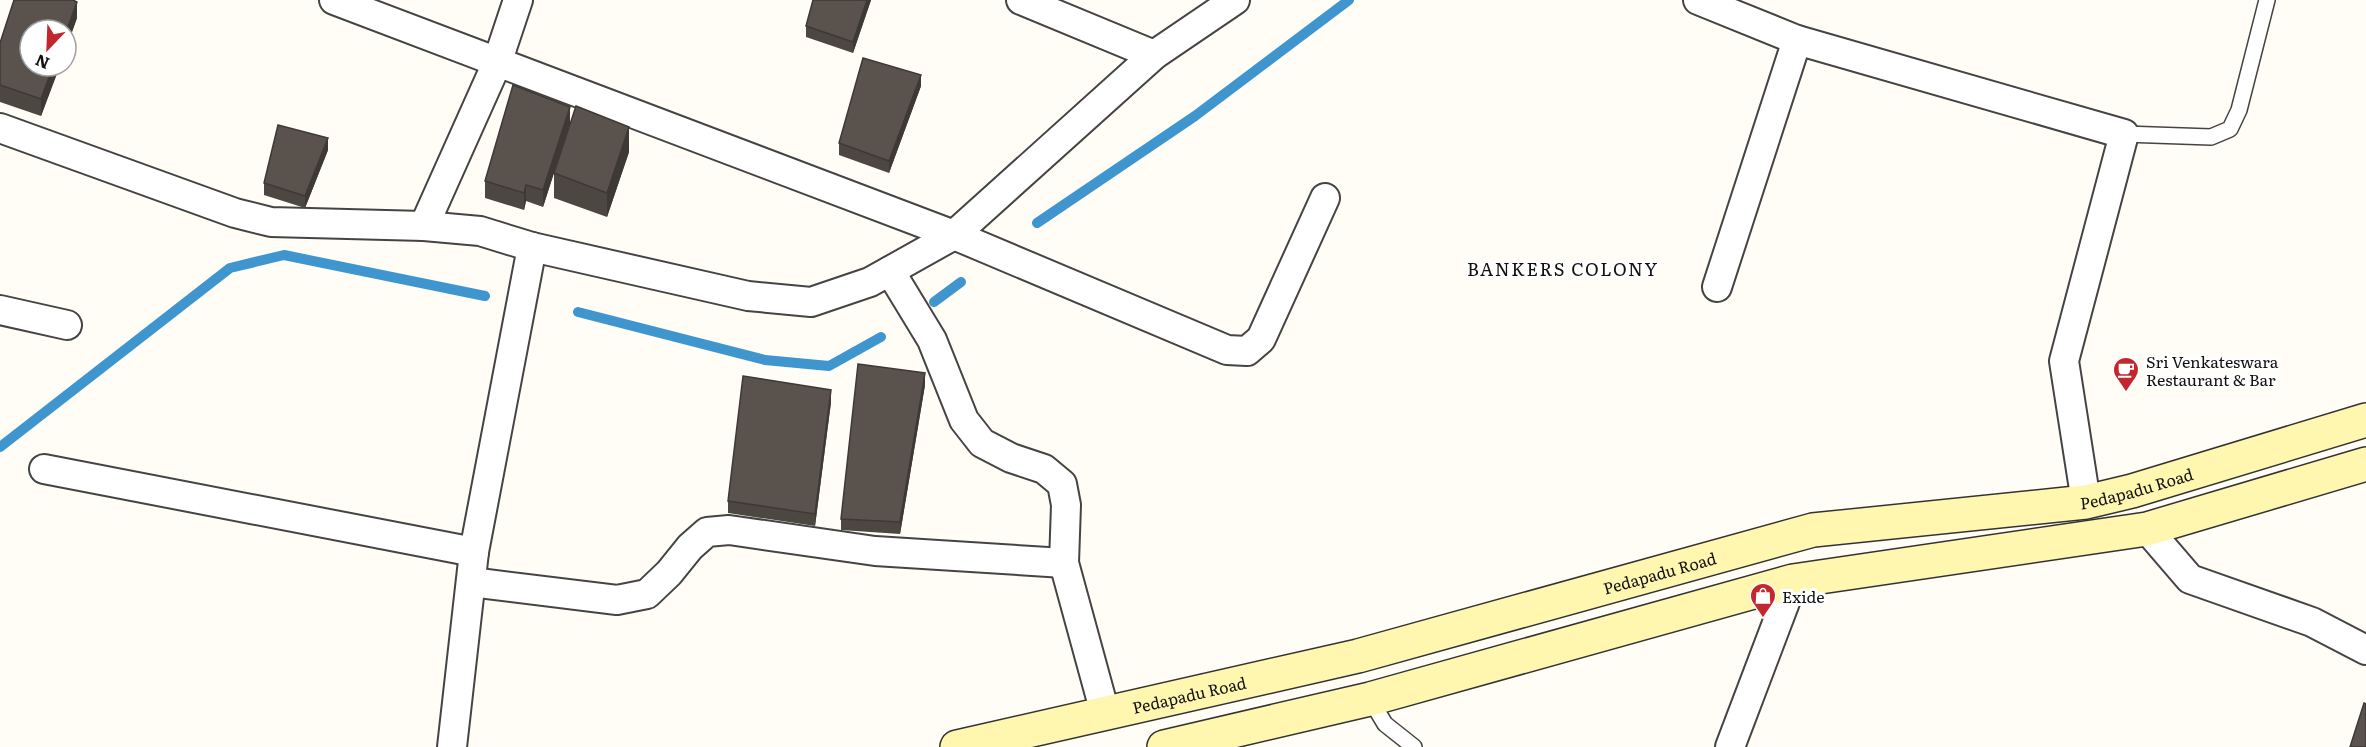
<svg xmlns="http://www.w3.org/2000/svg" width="2366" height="747" viewBox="0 0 2366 747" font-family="Literata,serif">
	<rect width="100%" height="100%" fill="#fffdf5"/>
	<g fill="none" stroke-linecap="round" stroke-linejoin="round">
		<!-- stream -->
		<g stroke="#3f96cf" stroke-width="10">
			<path d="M1037,223L1195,116L1349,0"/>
			<path d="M934,302L961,282"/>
			<path d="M578,312L765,360L829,366L881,337"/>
			<path d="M0,447L230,268L284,255L485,296"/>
		</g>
		<defs>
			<g id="service">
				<path d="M2124,134L2211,137L2230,129L2239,110L2267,0"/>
				<path d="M1370,699L1385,724L1414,747"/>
			</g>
			<g id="minor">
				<path d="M334,0L954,235L1227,350L1247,351L1261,339L1325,198"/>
				<path d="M1021,0L1154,55"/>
				<path d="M1698,0L1797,40L2124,134L2064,361L2086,502"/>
				<path d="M0,128L235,213L271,222L424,226"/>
				<path d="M532,247L748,296L811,302L870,282L954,235L1154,55L1235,0"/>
				<path d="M890,271L932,340L964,420L982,443L1011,458L1044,469L1062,484L1066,505L1064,563L1105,713"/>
				<path d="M1717,287L1797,40"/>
				<path d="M0,310L67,325"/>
				<path d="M44,469L474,552"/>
				<path d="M2147,529L2190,579L2312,622L2366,650"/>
				<path d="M471,582L617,600L647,594L669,573L690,547L707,532L729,530L875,551L1064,563"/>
				<path d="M452,747L474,552L532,247L480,231L424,226L497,63L518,0"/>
				<path d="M1730,747L1793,581"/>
			</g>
			<g id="secondary">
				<path id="s1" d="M957,747L1358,656L1813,530L2086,502L2132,491L2366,420"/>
				<path d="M1164,747L1370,699L1793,581L2147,529L2366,464"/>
			</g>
		</defs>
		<!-- service casing -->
		<use href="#service" stroke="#444" stroke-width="18"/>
		<!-- minor casing -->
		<use href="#minor" stroke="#444" stroke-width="32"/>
		<!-- secondary casing -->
		<use href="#secondary" stroke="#333" stroke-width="36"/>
		<!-- service -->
		<use href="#service" stroke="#fff" stroke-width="15"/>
		<!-- minor -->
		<use href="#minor" stroke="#fff" stroke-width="28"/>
		<!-- secondary -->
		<use href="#secondary" stroke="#fff6b0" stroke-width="33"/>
	</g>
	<!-- wall -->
	<g fill="#4d4742">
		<path d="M813,0H871L853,53L806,37V26Z"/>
		<path d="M77,18L41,116L0,102V43Z"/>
		<path d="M921,86L889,173L839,155V143Z"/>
		<path d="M570,123L543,207L526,201L524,210L485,198V181Z"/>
		<path d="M328,150L305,208L264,195V183Z"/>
		<path d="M629,152L607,217L554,198V173Z"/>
		<path d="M925,385L900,534L841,530V519Z"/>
		<path d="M831,402L815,526L728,513V501Z"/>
	</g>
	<!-- shaded-wall -->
	<g fill="#3f3936">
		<path d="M867,0H871L853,53V42Z"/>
		<path d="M77,2V18L66,49V32Z"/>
		<path d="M53,66H60L41,116V99Z"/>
		<path d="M921,75V86L889,173V161Z"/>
		<path d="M570,107V123L543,207V190Z"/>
		<path d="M629,127V152L607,217V193Z"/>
		<path d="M328,138V150L305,208V196Z"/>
		<path d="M526,185V201L524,210V193Z"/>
		<path d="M925,373V385L900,534V522Z"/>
		<path d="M831,390V402L815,526V514Z"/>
	</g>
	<!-- building -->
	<g fill="#5a524d" stroke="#3f3936" stroke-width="1.5">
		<path d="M14,0H73L77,2L66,32V30H30V66H53L41,99L0,85V43Z"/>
		<path d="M813,0H867L853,42L806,26Z"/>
		<path d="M863,58L921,75L889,161L839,143Z"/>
		<path d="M513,85L570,107L543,190L526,185L524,193L485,181Z"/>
		<path d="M576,106L629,127L607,193L554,173Z"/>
		<path d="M278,125L328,138L305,196L264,183Z"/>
		<path d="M858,364L925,373L900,522L841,519Z"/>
		<path d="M743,376L831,390L815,514L728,501Z"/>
		<path d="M2364,703L2366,704V747H2350Z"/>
	</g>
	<!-- icons -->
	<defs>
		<symbol id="cafe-pin" viewBox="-11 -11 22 30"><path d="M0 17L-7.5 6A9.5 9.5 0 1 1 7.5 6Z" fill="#c4262e" stroke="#fff"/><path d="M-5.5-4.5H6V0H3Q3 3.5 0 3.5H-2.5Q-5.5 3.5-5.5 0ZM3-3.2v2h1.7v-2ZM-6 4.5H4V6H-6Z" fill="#fff"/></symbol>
		<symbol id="shop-pin" viewBox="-11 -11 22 30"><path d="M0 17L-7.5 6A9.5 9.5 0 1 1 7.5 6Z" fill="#c4262e" stroke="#fff"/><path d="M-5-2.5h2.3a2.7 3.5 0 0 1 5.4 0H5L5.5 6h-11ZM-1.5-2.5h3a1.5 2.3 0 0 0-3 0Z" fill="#fff"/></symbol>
	</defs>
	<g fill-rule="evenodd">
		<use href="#cafe-pin" x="2111" y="355" width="30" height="40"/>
		<use href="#shop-pin" x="1748" y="581" width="30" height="40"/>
	</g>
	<g text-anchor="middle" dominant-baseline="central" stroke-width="6" stroke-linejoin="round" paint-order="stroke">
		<!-- poi labels -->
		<g font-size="16" fill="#111" stroke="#fff" text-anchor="start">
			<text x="2146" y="361">Sri Venkateswara<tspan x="2146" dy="18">Restaurant &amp; Bar</tspan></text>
			<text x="1782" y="596">Exide</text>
		</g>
		<!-- street labels -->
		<g font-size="16" fill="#111" stroke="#fff">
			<text stroke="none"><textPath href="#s1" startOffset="1210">Pedapadu Road</textPath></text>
			<text stroke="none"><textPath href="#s1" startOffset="724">Pedapadu Road</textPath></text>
			<text stroke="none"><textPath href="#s1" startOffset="238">Pedapadu Road</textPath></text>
		</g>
		<!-- neighbourhood labels -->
		<g font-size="18" letter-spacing="1.5" fill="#111" stroke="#fff">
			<text x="1563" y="268">BANKERS COLONY</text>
		</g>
	</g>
	<!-- north arrow -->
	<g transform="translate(48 48) rotate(203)"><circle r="28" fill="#ffffff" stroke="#a0a0a0" stroke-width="1.5"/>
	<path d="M0-4.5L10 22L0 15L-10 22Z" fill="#c4262e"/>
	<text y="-9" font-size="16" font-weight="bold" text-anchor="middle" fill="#111111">N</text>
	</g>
</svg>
